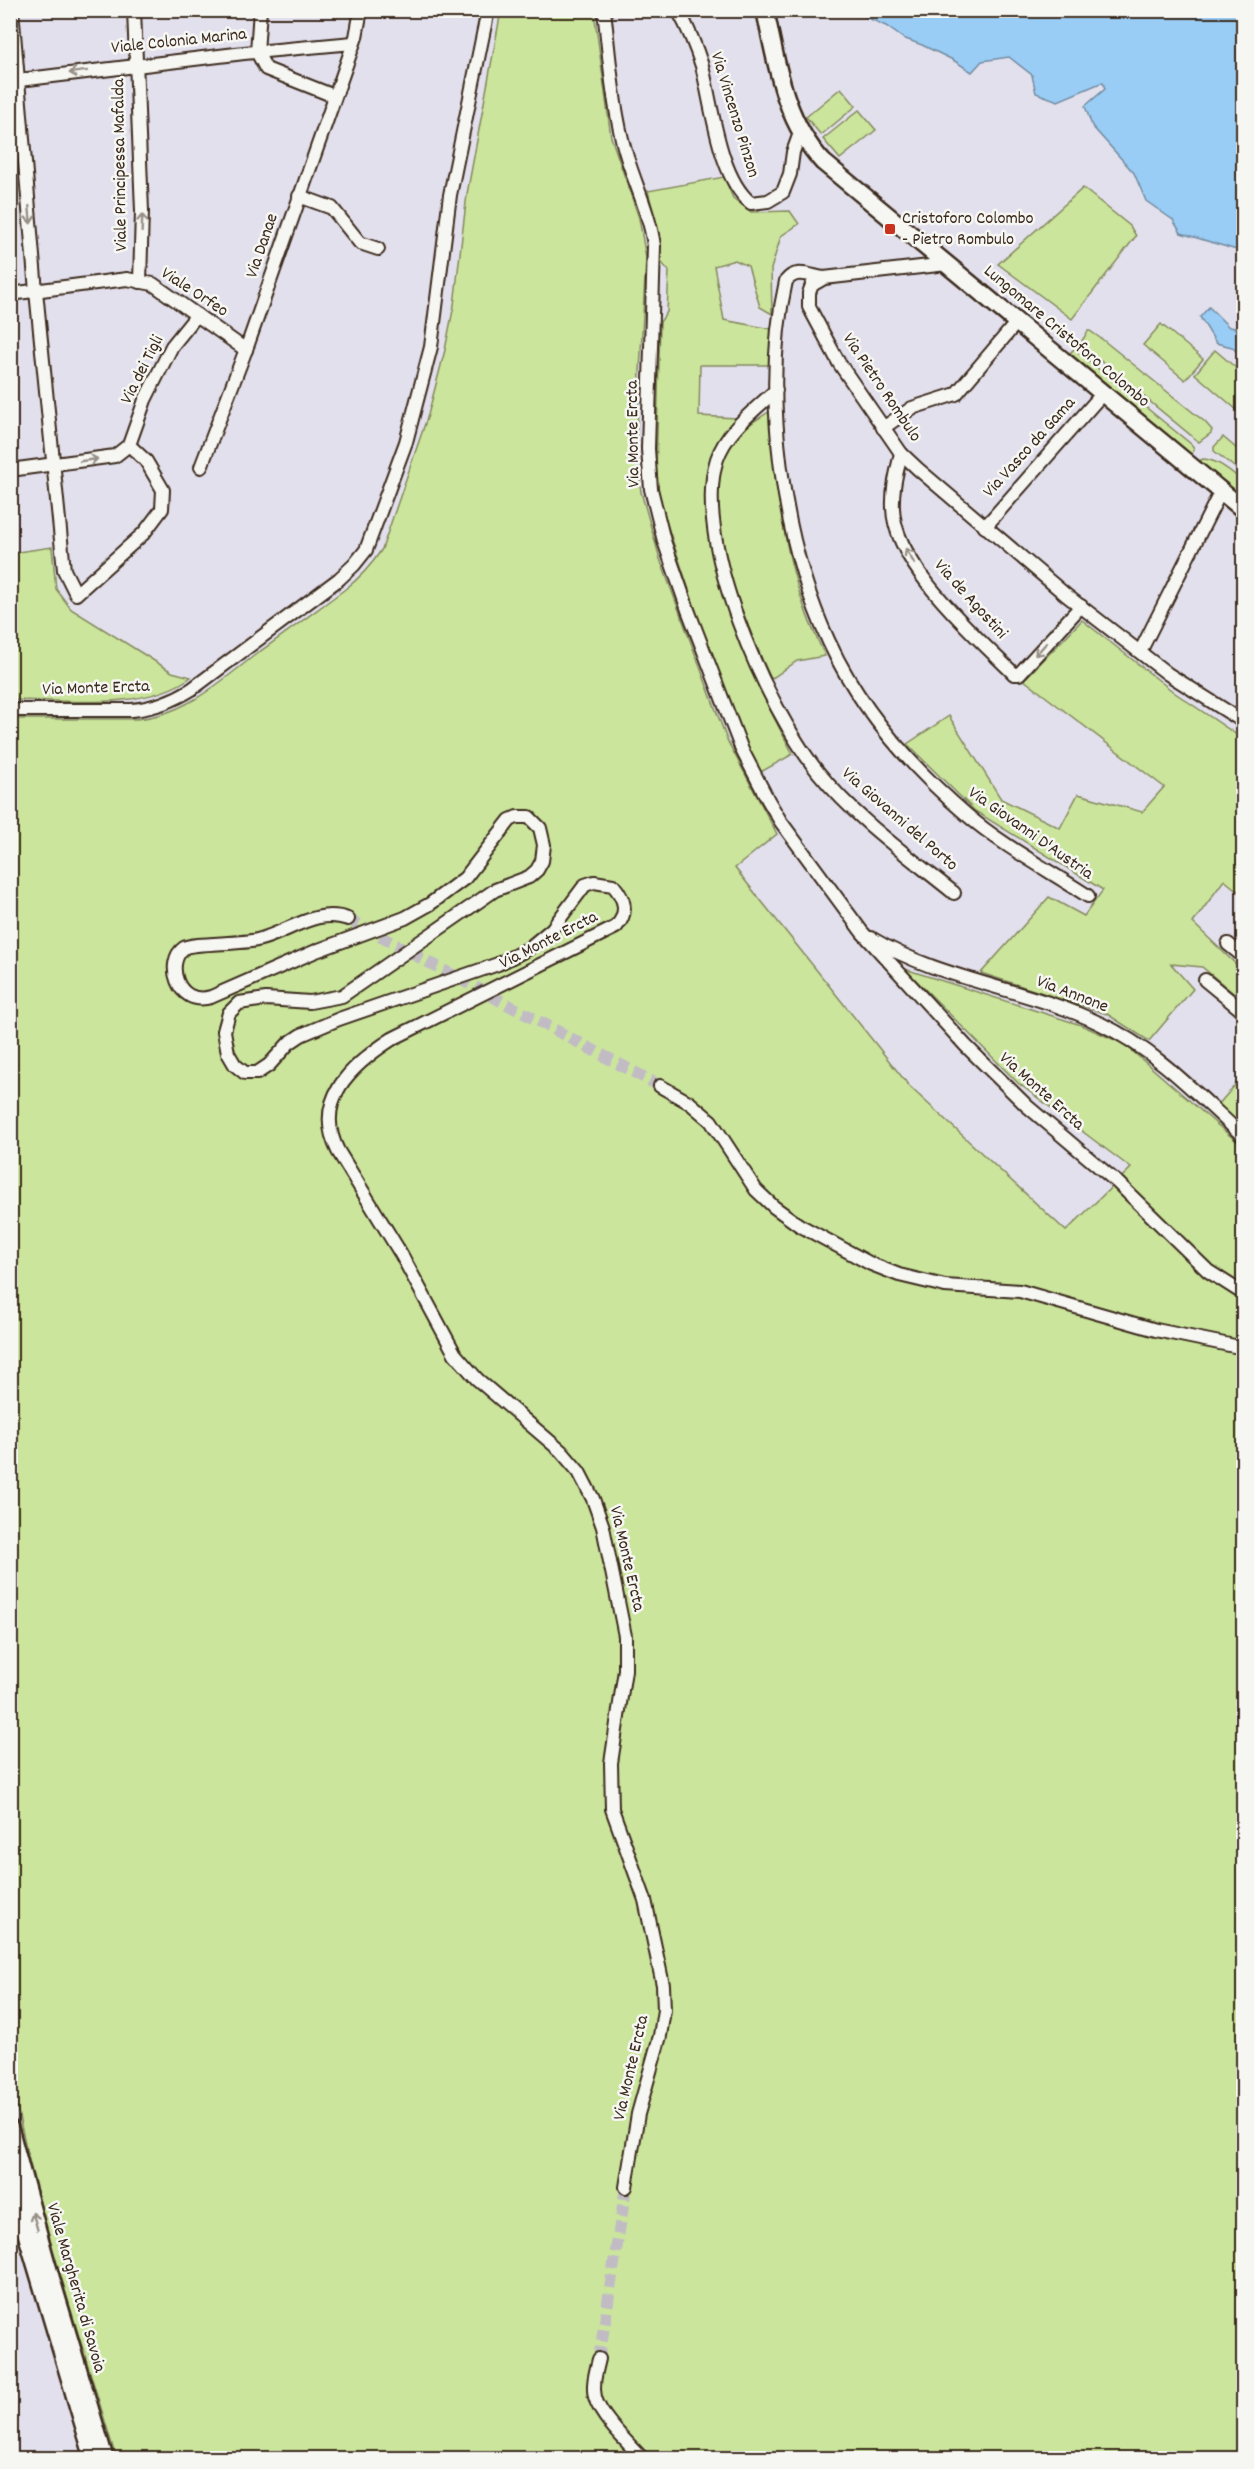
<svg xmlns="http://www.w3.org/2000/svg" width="1254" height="2469" viewBox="0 0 1254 2469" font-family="Dekko,sans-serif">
	<rect width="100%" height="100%" fill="#e3e0ed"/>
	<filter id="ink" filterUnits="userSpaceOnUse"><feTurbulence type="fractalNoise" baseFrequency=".0167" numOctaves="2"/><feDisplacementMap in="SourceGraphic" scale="12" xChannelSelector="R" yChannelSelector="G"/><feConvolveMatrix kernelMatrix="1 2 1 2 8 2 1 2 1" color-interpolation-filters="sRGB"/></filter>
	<g filter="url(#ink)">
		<!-- green -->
		<g fill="#cbe59c" stroke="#83885d" stroke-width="1.5">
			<path d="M501,11H594L611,137L639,218L646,258L636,447L641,492L660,559L727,740L777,834L735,868L910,1087L1066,1231L1131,1168L1018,1083L905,969L1081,1025L1124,1044L1243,1147V2458H116C79,2332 35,2206 11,2077L10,719H136C183,716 219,683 255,655C285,634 314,612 344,590C360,578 371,566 382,549L428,415L445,350L454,305L467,194Z"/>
			<path d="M841,88L856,106L821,135L806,117Z"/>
			<path d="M859,110L876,130L840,159L823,139Z"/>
			<path d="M724,177L733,198L751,212L790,211L799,224L781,236L771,269L772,314L760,307L748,266L735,260L714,266L724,320L771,329L769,365H700L699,416L736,418C720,437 709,458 706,483C704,503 709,522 712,542C727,620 755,684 793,754L759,773L744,742L701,626L660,503L656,472L660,322L667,312L669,271L661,262L659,235L648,191Z"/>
			<path d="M1083,188L1130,226L1136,236L1072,319L998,264Z"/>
			<path d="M1161,324L1203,359L1185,380L1143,345Z"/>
			<path d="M1088,331H1090L1103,340L1205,422L1212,430L1211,433L1199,442L1080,344Z"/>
			<path d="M1074,349L1191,444L1194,448L1192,455L1070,353Z"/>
			<path d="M1215,350L1243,374V402L1237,410L1195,374Z"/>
			<path d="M769,412C774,475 783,550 805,609C810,625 818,640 825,656L797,661L771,679C744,619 692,502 733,441C741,429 756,420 769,412Z"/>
			<path d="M1223,437L1243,454V474L1214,451V447Z"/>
			<path d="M1203,459C1219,460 1231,472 1243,481V498L1199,461Z"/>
			<path d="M52,547L56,589L71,609L172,672L191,677C146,711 66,700 11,700V553Z"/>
			<path d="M1082,620L1175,693L1243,739V886L1239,892L1224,880L1193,923L1243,971V1001L1202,967L1171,964L1193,989L1149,1041L1107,1014L981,973L1049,897L1084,916L1103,890L975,811L907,744L949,716L1001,799L1060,828L1078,794L1142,812L1164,787L1024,680Z"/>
			<path d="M1243,1076V1128L1217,1106Z"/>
		</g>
		<!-- water -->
		<g fill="#99cdf6" stroke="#738ca0" stroke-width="1.5">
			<path d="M860,11H1243V252L1181,233L1173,220L1146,201L1134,173L1092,126L1085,106L1105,89L1103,82L1058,101L1036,93L1032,75L1009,57L982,61L972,72L953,60L922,45L903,38L886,26L861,15Z"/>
			<path d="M1209,307L1229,327L1243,329V358L1232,347L1216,343L1200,317Z"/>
		</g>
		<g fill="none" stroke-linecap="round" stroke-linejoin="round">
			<!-- minor-tunnel -->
			<g stroke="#c1bcc4" stroke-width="12" stroke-dasharray="12 6" stroke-linecap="butt">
				<path d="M348,919L660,1086"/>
				<path d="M599,2359L626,2187"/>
			</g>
			<defs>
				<g id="minor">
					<path d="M12,10L36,291L64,570L76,594L144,533L162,509L163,490L146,461L129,445"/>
					<path d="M134,10L142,211L140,282"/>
					<path d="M260,10L257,52L266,69L334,96"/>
					<path d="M604,10C609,53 612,97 622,139C630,175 649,208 654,246L648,449L651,489L664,541L688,610L742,750L768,800L781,822L862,932L966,1046L1027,1106L1118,1183L1208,1271L1244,1294"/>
					<path d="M678,10C688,28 696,47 702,66C712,105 719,178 751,203L768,201L783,192L790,174L793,152L800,133"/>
					<path d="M11,81L244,53L353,43"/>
					<path d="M299,196L332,208L360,243L378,249"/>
					<path d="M947,264L824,278L812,285L809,293V307L839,363L901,453L918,469L1066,595L1168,674L1244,722"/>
					<path d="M824,278C810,276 796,268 786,281C761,391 782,541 829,642C860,709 911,767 967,815C1000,844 1050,871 1088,896"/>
					<path d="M10,294L127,279L153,284L246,350"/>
					<path d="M776,390C755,410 727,430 717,459C691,540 767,708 818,772C856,819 907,855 954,893"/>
					<path d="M883,428L912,408L956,394L1017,322"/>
					<path d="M129,445L145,400L172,346L197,315"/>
					<path d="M901,453C897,471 892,489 893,508C894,565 975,635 1014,674H1019L1081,606"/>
					<path d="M201,467L248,344L356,37L361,10"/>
					<path d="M10,470L115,456L129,445"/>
					<path d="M985,527L1103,393"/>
					<path d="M1140,652L1221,491"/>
					<path d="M10,710H132C154,708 173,701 192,689L339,579L354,565L366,550L406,442L431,347L450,195L488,10"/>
					<path d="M348,919C316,907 288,933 257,940C241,944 191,943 184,948C165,961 176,1007 211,997L316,951L405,918L430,904L465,878L510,820L517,817H529L540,828L544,845L542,861L537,870L529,877L495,890L342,996L310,1002L266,999L239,1003L229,1013L224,1031L228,1053L235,1065L245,1073H257L269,1065L289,1043L301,1035L339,1019L498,964L528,949L552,929L585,885L594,882L613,885C625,899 629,912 616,927L392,1039C352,1065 312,1100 338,1151L401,1254L455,1354L477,1379L561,1451L579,1472L593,1499L603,1527L625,1636V1670L611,1763L612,1809L645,1900L663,1985L664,2010L660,2036L638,2114L626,2187"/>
					<path d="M871,938C942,981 1027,988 1101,1024C1156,1050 1199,1096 1244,1137"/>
					<path d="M1228,944L1244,957"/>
					<path d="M1205,980L1244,1012"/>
					<path d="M660,1086L690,1103L711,1121L756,1190L774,1207L799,1225L871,1264L899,1275L945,1286L1020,1291L1156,1330L1244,1348"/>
					<path d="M599,2359C596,2372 592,2384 595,2397C600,2417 629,2444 642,2458"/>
				</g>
				<g id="tertiary">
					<path d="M10,2128L46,2260L105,2458"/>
					<path d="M10,2180L93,2458"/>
				</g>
				<path id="secondary" d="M765,10C777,65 784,120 823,162L1244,510"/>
			</defs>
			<!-- minor casing -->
			<use href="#minor" stroke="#3b2a1e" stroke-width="16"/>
			<!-- tertiary casing -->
			<use href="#tertiary" stroke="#3b2a1e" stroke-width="20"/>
			<!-- secondary casing -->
			<use href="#secondary" stroke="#3b2a1e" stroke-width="21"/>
			<!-- minor -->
			<use href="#minor" stroke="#f6f6f2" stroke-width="12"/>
			<!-- tertiary -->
			<use href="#tertiary" stroke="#f6f6f2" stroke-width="15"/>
			<!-- secondary -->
			<use href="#secondary" stroke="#f6f6f2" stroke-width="16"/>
		</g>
		<!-- one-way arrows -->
		<defs><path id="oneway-shaft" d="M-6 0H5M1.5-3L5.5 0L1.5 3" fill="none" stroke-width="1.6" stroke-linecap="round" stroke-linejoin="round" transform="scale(1.5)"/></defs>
		<g stroke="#989088">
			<use href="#oneway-shaft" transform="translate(78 72) rotate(173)"/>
			<use href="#oneway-shaft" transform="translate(30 215) rotate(85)"/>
			<use href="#oneway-shaft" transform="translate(142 223) rotate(-88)"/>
			<use href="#oneway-shaft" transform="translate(89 460) rotate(-8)"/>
			<use href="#oneway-shaft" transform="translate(910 556) rotate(-120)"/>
			<use href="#oneway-shaft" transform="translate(1041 649) rotate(132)"/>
			<use href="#oneway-shaft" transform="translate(35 2221) rotate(-106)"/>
		</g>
	</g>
	<!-- markers -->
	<rect fill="#c8321e" stroke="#f6f6f2" stroke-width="2" x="884" y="223" width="12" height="12" rx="3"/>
	<g text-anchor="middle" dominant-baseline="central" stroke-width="5" stroke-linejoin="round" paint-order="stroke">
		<!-- street labels -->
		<g font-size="18" fill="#3b2a1e" stroke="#f6f6f2">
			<text transform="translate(179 42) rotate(-6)">Viale Colonia Marina</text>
			<text transform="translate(734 115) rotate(73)">Via Vincenzo Pinzon</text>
			<text transform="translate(121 165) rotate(-91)">Viale Principessa Mafalda</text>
			<text transform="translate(263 246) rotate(-71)">Via Danae</text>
			<text transform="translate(194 293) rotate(33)">Viale Orfeo</text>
			<text transform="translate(1066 337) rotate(40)">Lungomare Cristoforo Colombo</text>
			<text transform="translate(143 370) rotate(-63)">Via dei Tigli</text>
			<text transform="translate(881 388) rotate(56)">Via Pietro Rombulo</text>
			<text transform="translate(634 434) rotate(-91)">Via Monte Ercta</text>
			<text transform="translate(1030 448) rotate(-48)">Via Vasco da Gama</text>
			<text transform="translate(970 600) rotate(48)">Via de Agostini</text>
			<text transform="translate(96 689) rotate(-2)">Via Monte Ercta</text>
			<text transform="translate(899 820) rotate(41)">Via Giovanni del Porto</text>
			<text transform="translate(1030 834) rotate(35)">Via Giovanni D'Austria</text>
			<text transform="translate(549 941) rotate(-27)">Via Monte Ercta</text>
			<text transform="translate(1072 995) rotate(21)">Via Annone</text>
			<text transform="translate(1041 1092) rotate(42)">Via Monte Ercta</text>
			<text transform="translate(626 1559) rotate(77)">Via Monte Ercta</text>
			<text transform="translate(632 2068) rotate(-77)">Via Monte Ercta</text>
			<text transform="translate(75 2288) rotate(74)">Viale Margherita di Savoia</text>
		</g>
		<!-- poi labels -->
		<g font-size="18" fill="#3b2a1e" stroke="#f6f6f2" text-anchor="start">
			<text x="902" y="219">Cristoforo Colombo<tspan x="902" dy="21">- Pietro Rombulo</tspan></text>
		</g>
	</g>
	<!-- margin -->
	<rect width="1254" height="2469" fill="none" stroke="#f6f6f2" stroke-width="36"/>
	<rect x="18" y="18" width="1218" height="2433" fill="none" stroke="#3b2a1e" stroke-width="2" filter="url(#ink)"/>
</svg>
